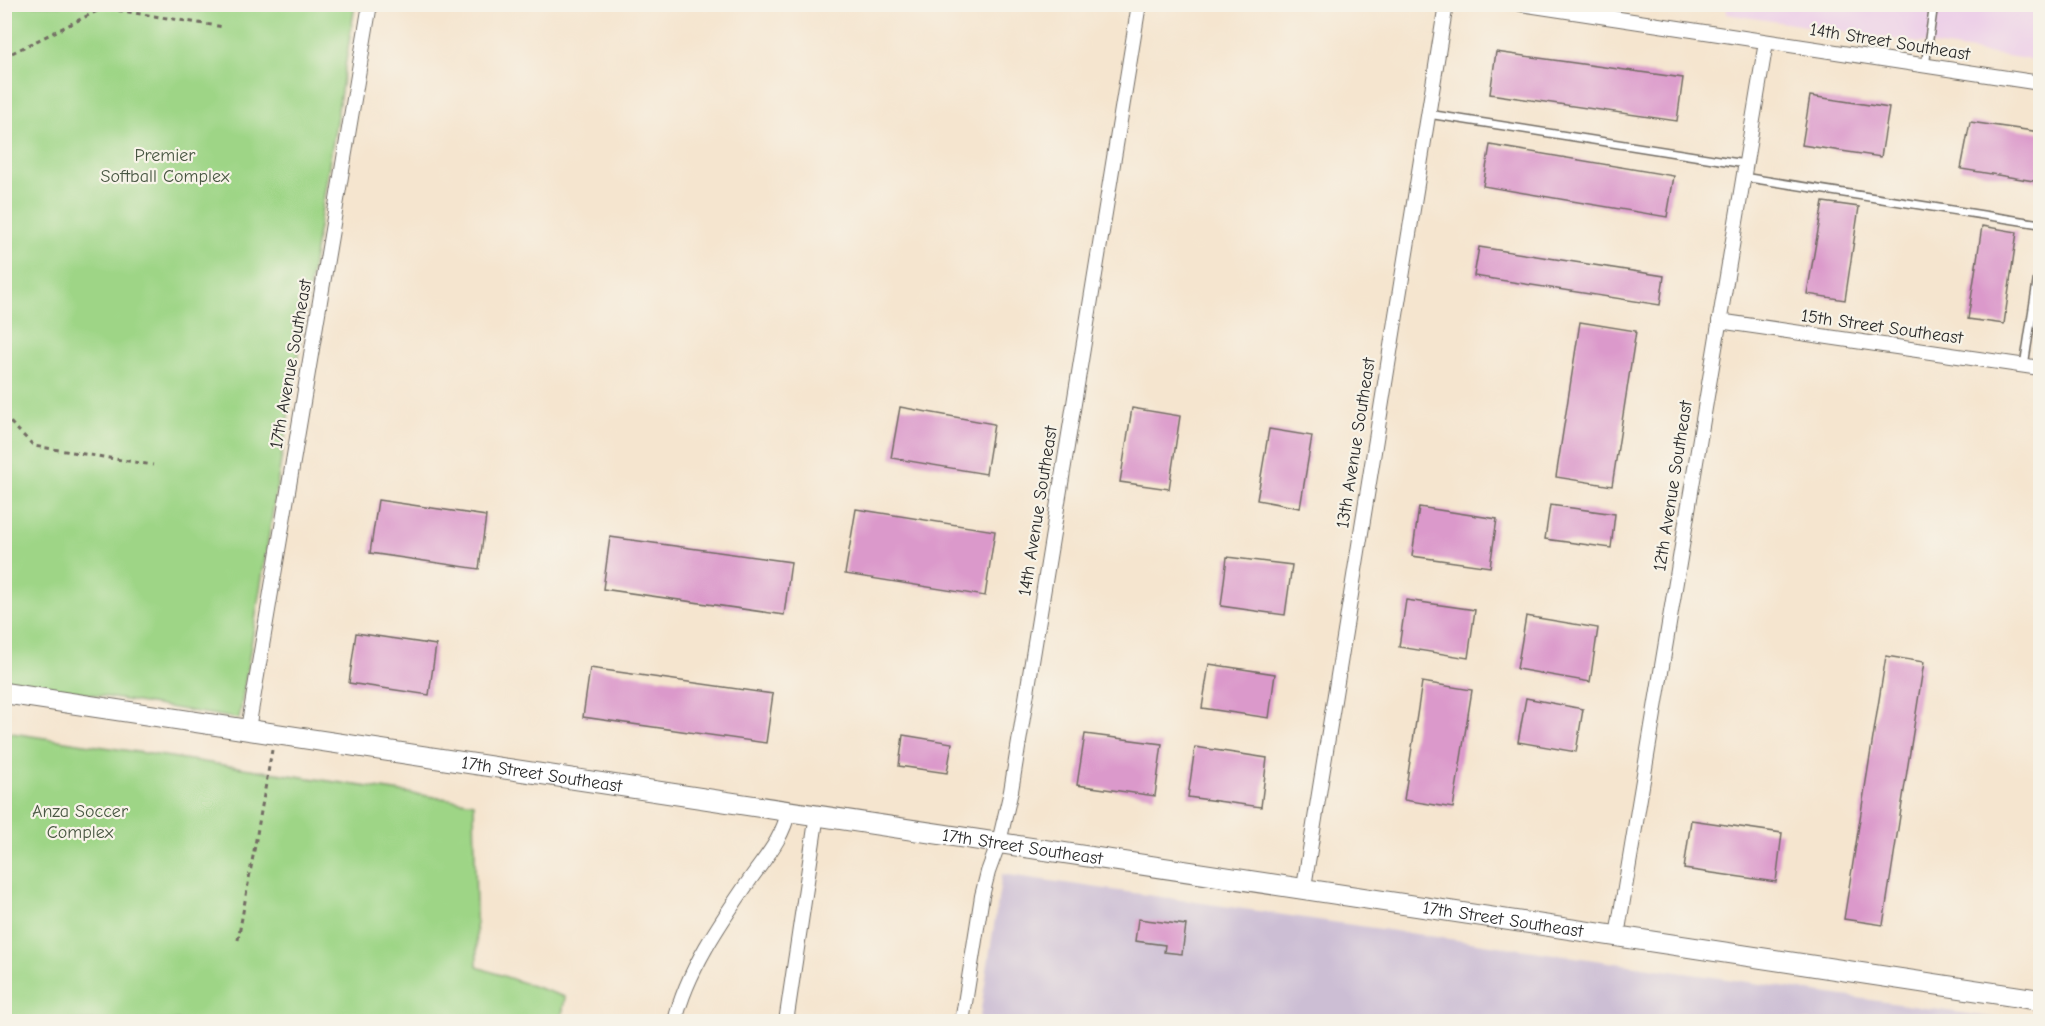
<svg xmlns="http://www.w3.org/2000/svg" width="2045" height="1026" viewBox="0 0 2045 1026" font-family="'Comic Neue',sans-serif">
	<rect width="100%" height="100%" fill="#f7f3e8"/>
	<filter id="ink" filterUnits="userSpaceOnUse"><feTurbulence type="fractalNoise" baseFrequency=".0167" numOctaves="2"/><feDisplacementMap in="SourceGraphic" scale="12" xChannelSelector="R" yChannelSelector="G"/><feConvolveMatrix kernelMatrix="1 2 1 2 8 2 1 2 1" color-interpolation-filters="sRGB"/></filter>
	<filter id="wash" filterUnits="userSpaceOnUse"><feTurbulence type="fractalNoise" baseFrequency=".008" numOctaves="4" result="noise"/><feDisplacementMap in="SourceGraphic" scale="24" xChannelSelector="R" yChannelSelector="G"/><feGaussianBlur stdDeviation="1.35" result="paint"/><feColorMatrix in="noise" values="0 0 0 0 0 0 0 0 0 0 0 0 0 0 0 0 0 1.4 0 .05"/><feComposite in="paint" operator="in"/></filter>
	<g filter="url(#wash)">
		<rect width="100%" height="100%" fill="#f5e5cf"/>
		<!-- built -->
		<path fill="#edd0e8" d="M1728,4L2040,5V61L1726,14Z"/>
		<!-- industrial -->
		<path fill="#ccbed4" d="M1002,874L2016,1021L979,1022Z"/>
		<!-- green -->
		<g fill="#9ed586" stroke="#648058" stroke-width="1.5">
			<path d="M4,5H355L239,719L5,680Z"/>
			<path d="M5,732L474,803L477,967L565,997L561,1021H5Z"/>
		</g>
		<g id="blocks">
			<!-- building -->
			<g fill="#db99cb">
				<path d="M1496,52L1683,78L1677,121L1490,94Z"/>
				<path d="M1810,96L1889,108L1881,157L1802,145Z"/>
				<path d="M1970,122L2040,132V182L1961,169Z"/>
				<path d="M1490,145L1674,176L1667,217L1483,186Z"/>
				<path d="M1823,202L1859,207L1845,300L1807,294Z"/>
				<path d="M1982,226L2017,232L2004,324L1968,319Z"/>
				<path d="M1479,247L1664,276L1660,305L1474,276Z"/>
				<path d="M1580,322L1636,331L1612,486L1556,477Z"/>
				<path d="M900,407L994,424L986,474L891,458Z"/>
				<path d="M1132,408L1180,416L1169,489L1120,482Z"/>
				<path d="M1269,429L1312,436L1300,508L1257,500Z"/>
				<path d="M378,500L486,516L479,569L370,553Z"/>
				<path d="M1550,505L1615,514L1611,548L1545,539Z"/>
				<path d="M1419,507L1497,519L1490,567L1412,556Z"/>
				<path d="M856,509L995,531L985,596L845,574Z"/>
				<path d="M610,537L791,562L784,615L603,589Z"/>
				<path d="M1227,557L1292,565L1285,615L1221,606Z"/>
				<path d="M1406,600L1475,610L1468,658L1399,647Z"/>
				<path d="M1526,616L1598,628L1590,682L1517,669Z"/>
				<path d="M356,633L436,645L429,695L349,683Z"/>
				<path d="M1886,656L1924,662L1883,925L1844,919Z"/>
				<path d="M1209,664L1275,674L1269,718L1202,708Z"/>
				<path d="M590,668L773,694L766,743L583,717Z"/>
				<path d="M1422,682L1472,690L1453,808L1404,800Z"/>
				<path d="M1526,698L1583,709L1576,752L1518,742Z"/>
				<path d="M1085,734L1162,744L1155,796L1077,785Z"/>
				<path d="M903,735L952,743L947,773L899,766Z"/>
				<path d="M1195,747L1267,758L1261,807L1188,797Z"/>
				<path d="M1691,820L1782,833L1776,882L1684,869Z"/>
				<path d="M1138,919L1186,925L1182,954L1164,952L1165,945L1135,941Z"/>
			</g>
		</g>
	</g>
	<g filter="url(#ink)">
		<use href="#blocks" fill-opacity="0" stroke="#726c64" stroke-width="1.5"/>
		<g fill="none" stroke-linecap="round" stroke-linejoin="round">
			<defs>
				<g id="lane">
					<path d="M1925,66L1934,4"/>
					<path d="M1428,114L1745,164"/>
					<path d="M1743,177L2040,224"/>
					<path d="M2024,366L2040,263"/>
				</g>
				<g id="street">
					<path d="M1521,4L2040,83"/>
					<path d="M1719,321L2040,368"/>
					<path d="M248,729L370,4"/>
					<path d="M1304,887L1446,4"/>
					<path d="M1617,936L1766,42"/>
					<path d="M675,1022C686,972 722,920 751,878C768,854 782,839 789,810"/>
					<path d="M786,1022L817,814"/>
					<path d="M962,1022L982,896L988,872L999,842L1011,791L1139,4"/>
				</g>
				<g id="secondary">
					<path id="s1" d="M4,693L2040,1000"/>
				</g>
			</defs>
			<!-- lane casing -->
			<use href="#lane" stroke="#726c64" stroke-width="10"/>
			<!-- street casing -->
			<use href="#street" stroke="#726c64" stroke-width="16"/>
			<!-- secondary casing -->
			<use href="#secondary" stroke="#726c64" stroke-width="22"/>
			<!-- path -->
			<g stroke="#726c64" stroke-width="3" stroke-dasharray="4.5 4.5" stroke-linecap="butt">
				<path d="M4,57L103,8L224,27"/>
				<path d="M4,416L34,446L153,465"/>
				<path d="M238,940L272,750"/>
			</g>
			<!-- lane -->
			<use href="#lane" stroke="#fff" stroke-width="7"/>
			<!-- street -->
			<use href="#street" stroke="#fff" stroke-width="14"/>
			<!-- secondary -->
			<use href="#secondary" stroke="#fff" stroke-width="20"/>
		</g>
	</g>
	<g text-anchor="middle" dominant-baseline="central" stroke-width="4.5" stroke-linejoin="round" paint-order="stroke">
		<!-- street labels -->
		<g font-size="18" fill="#2b2b2b" stroke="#f7f3e8">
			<text transform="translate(1890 42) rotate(9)">14th Street Southeast</text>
			<text transform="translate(1882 327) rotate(8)">15th Street Southeast</text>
			<text transform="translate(291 364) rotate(-80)">17th Avenue Southeast</text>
			<text transform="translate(1356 443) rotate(-81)">13th Avenue Southeast</text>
			<text transform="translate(1673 486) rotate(-81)">12th Avenue Southeast</text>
			<text transform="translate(1038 511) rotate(-81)">14th Avenue Southeast</text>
			<text stroke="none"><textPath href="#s1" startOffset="544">17th Street Southeast</textPath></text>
			<text stroke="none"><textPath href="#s1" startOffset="1030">17th Street Southeast</textPath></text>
			<text stroke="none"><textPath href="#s1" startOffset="1516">17th Street Southeast</textPath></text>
		</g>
		<!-- park labels -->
		<g font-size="18" fill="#485642" stroke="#f7f3e8">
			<text x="165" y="155">Premier<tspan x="165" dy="21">Softball Complex</tspan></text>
			<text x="80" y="811">Anza Soccer<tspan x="80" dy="21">Complex</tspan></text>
		</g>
	</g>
	<!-- margin -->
	<rect width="2045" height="1026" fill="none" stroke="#f7f3e8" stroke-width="24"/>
</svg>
